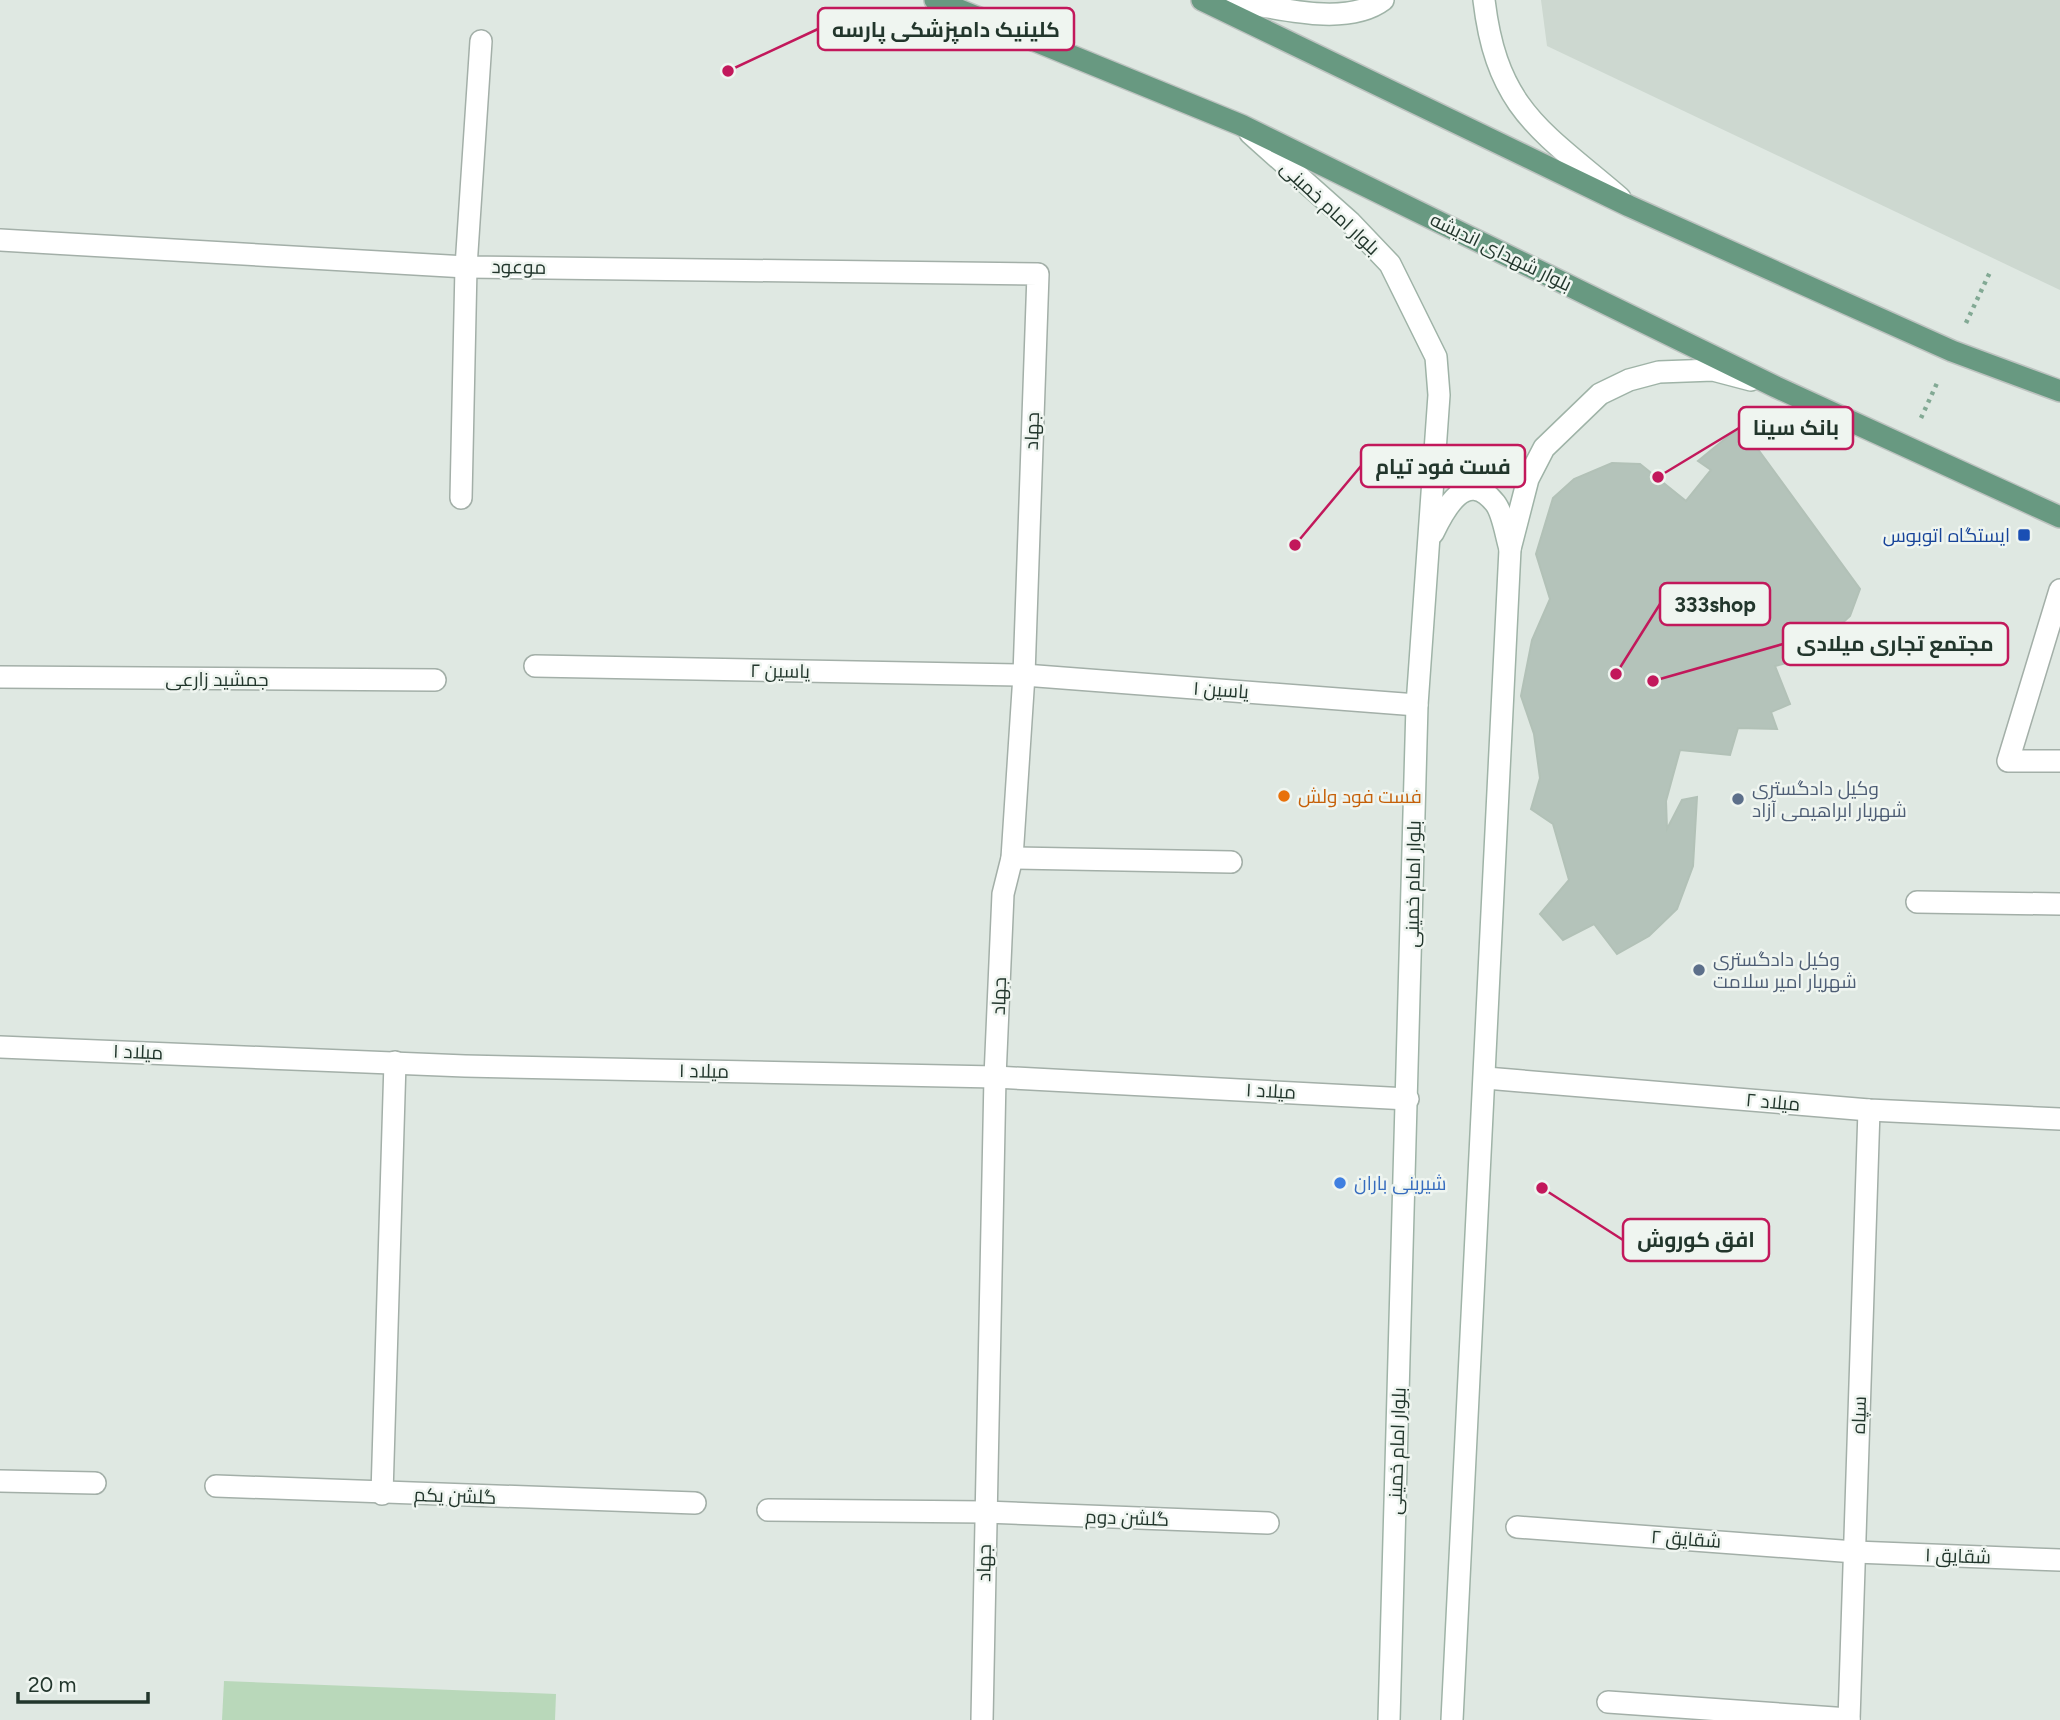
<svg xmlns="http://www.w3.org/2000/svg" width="2060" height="1720" viewBox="0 0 2060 1720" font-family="Figtree,Cairo,sans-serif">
	<rect width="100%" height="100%" fill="#dfe8e2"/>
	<!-- built -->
	<path fill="#cdd8d0" d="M1541,0H2060V290L1547,46Z"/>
	<!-- green -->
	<path fill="#b9d8ba" d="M224,1681L556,1694L555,1720H222Z"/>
	<!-- building -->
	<path fill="#b4c3ba" stroke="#b2c1b7" stroke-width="2" d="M1741,426L1860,589L1850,616L1805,658L1775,666L1790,704L1771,712L1777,729L1738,728L1730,755L1680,750L1666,801L1667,829L1682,800L1697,797L1693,866L1677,909L1649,936L1617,954L1594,924L1563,940L1540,914L1569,880L1553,824L1531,809L1540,778L1534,734L1521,696L1532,640L1550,599L1536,554L1553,498L1574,479L1612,463L1640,464L1686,501L1711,470L1698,461Z"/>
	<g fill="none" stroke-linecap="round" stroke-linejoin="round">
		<defs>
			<g id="street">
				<path d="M0,240L466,267L1038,274L1024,675L1012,858L1003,894L995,1077L982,1720"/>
				<path d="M461,498L466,267L481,41"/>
				<path d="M2060,590L2008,761H2060"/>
				<path d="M535,666L1024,675L1417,705"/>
				<path d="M0,677L435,680"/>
				<path d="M1012,858L1231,862"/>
				<path d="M1917,902L2060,904"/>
				<path d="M0,1047L465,1066L995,1077L1408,1099"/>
				<path d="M1486,1078L1869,1110L2060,1119"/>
				<path d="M0,1481L95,1483"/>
				<path d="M216,1486L695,1503"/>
				<path d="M382,1494L395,1062"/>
				<path d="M768,1510L985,1512L1268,1523"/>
				<path d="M1517,1527L1855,1552L2060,1560"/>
				<path d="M1608,1702L1849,1719"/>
				<path d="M1849,1720L1869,1110"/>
			</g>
			<g id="secondary">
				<path d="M1230,0C1274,7 1346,28 1383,0"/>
				<path d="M1484,0C1497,110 1542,131 1620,198"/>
				<path d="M1250,133L1350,222L1390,264L1436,357L1439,395L1417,705L1389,1720"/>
				<path d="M1433,533C1444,510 1466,467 1495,503C1503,513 1506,536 1510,549"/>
				<path d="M1452,1720L1510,549L1528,479L1544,448L1600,394L1629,380L1659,372L1713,370L1751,380"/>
			</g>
			<g id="primary">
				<path d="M935,0L1241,125L1776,387L2060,517"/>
				<path d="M1202,0L1629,206L1952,351L2060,391"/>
			</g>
		</defs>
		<!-- street casing -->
		<use href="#street" stroke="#a3afa8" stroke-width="24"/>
		<!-- secondary casing -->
		<use href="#secondary" stroke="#9fb3a7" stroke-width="24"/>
		<!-- primary casing -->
		<use href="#primary" stroke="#bdc3c0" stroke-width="24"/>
		<!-- path -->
		<g stroke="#82a994" stroke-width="4.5" stroke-dasharray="3.5 5" stroke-linecap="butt">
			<path d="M1966,323L1991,270"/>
			<path d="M1921,418L1938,381"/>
		</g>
		<!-- street -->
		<use href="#street" stroke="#fff" stroke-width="21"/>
		<!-- secondary -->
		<use href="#secondary" stroke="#fff" stroke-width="21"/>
		<!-- primary -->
		<use href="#primary" stroke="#689981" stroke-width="21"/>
	</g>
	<!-- markers -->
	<rect fill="#1a4fb4" stroke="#eff5f0" stroke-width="2.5" x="2017" y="528" width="14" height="14" rx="3.5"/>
	<circle fill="#e8710a" stroke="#eff5f0" stroke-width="2.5" cx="1284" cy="796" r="7"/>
	<g fill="#5c6f8a" stroke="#eff5f0" stroke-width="2.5">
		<circle cx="1738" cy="799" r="7"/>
		<circle cx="1699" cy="970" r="7"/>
	</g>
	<circle fill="#3f7fe0" stroke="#eff5f0" stroke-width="2.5" cx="1340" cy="1183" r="7"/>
	<g text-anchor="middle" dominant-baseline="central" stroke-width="5" stroke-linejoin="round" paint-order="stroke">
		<!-- street labels -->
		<g font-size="19" fill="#22362c" stroke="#eff5f0">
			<text transform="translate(1330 208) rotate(43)">بلوار امام خمینی</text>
			<text transform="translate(1501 252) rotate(26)">بلوار شهدای اندیشه</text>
			<text transform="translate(519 267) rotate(1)">موعود</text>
			<text transform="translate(1032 431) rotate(-88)">جهاد</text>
			<text transform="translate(780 671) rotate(1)">یاسین ۲</text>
			<text x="217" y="679">جمشید زارعی</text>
			<text transform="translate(1221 690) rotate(4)">یاسین ۱</text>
			<text transform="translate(1413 884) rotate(-89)">بلوار امام خمینی</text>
			<text transform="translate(999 996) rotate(-88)">جهاد</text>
			<text transform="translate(138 1052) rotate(2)">میلاد ۱</text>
			<text transform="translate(704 1071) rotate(1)">میلاد ۱</text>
			<text transform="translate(1271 1091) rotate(3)">میلاد ۱</text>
			<text transform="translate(1773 1102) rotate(5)">میلاد ۲</text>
			<text transform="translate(1859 1415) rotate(-88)">سپاه</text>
			<text transform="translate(1397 1451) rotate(-88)">بلوار امام خمینی</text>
			<text transform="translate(455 1496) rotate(2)">گلشن یکم</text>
			<text transform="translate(1127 1518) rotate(2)">گلشن دوم</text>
			<text transform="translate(1686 1539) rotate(4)">شقایق ۲</text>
			<text transform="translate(1958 1556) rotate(2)">شقایق ۱</text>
			<text transform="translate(984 1563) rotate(-89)">جهاد</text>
		</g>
		<!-- transit labels -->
		<g font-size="19" fill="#164399" stroke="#eff5f0" text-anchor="end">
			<text x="2010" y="535">ایستگاه اتوبوس</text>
		</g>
		<!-- service labels -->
		<g font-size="19" fill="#4e5e75" stroke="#eff5f0" text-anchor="start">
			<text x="1752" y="788">وکیل دادگستری<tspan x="1752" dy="22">شهریار ابراهیمی آزاد</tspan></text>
			<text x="1713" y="959">وکیل دادگستری<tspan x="1713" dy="22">شهریار امیر سلامت</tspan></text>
		</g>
		<!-- food labels -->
		<g font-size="19" fill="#c56008" stroke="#eff5f0" text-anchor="start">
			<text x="1298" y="796">فست فود ولش</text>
		</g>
		<!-- shop labels -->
		<g font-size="19" fill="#366cbe" stroke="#eff5f0" text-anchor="start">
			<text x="1354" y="1183">شیرینی باران</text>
		</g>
	</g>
	<!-- callouts -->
	<path fill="none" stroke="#c2185b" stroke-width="2.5" d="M728 71L818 29M1658 477L1739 428M1295 545L1361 466M1616 674L1660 604M1653 681L1783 644M1542 1188L1623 1240"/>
	<g fill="#c2185b" stroke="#eff5f0" stroke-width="2.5">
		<circle cx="728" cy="71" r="7"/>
		<circle cx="1658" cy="477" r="7"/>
		<circle cx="1295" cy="545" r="7"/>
		<circle cx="1616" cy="674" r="7"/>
		<circle cx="1653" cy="681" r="7"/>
		<circle cx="1542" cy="1188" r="7"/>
	</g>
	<g fill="#eff5f0" stroke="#c2185b" stroke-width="2.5">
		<rect x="818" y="8" width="256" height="42" rx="7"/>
		<rect x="1739" y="407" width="114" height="42" rx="7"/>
		<rect x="1361" y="445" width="164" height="42" rx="7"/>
		<rect x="1660" y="583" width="110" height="42" rx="7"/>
		<rect x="1783" y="623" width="225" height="42" rx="7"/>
		<rect x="1623" y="1219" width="146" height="42" rx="7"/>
	</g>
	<g font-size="21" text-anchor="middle" font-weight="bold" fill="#22362c">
		<text x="946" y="37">کلینیک دامپزشکی پارسه</text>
		<text x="1796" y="435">بانک سینا</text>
		<text x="1443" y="474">فست فود تیام</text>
		<text x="1715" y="612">333shop</text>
		<text x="1895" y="651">مجتمع تجاری میلادی</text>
		<text x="1696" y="1247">افق کوروش</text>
	</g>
	<!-- scale -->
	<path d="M18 1692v10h130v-10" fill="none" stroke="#22362c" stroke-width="3.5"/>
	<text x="28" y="1692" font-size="21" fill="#22362c" stroke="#eff5f0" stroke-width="5" paint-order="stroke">20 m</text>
</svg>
